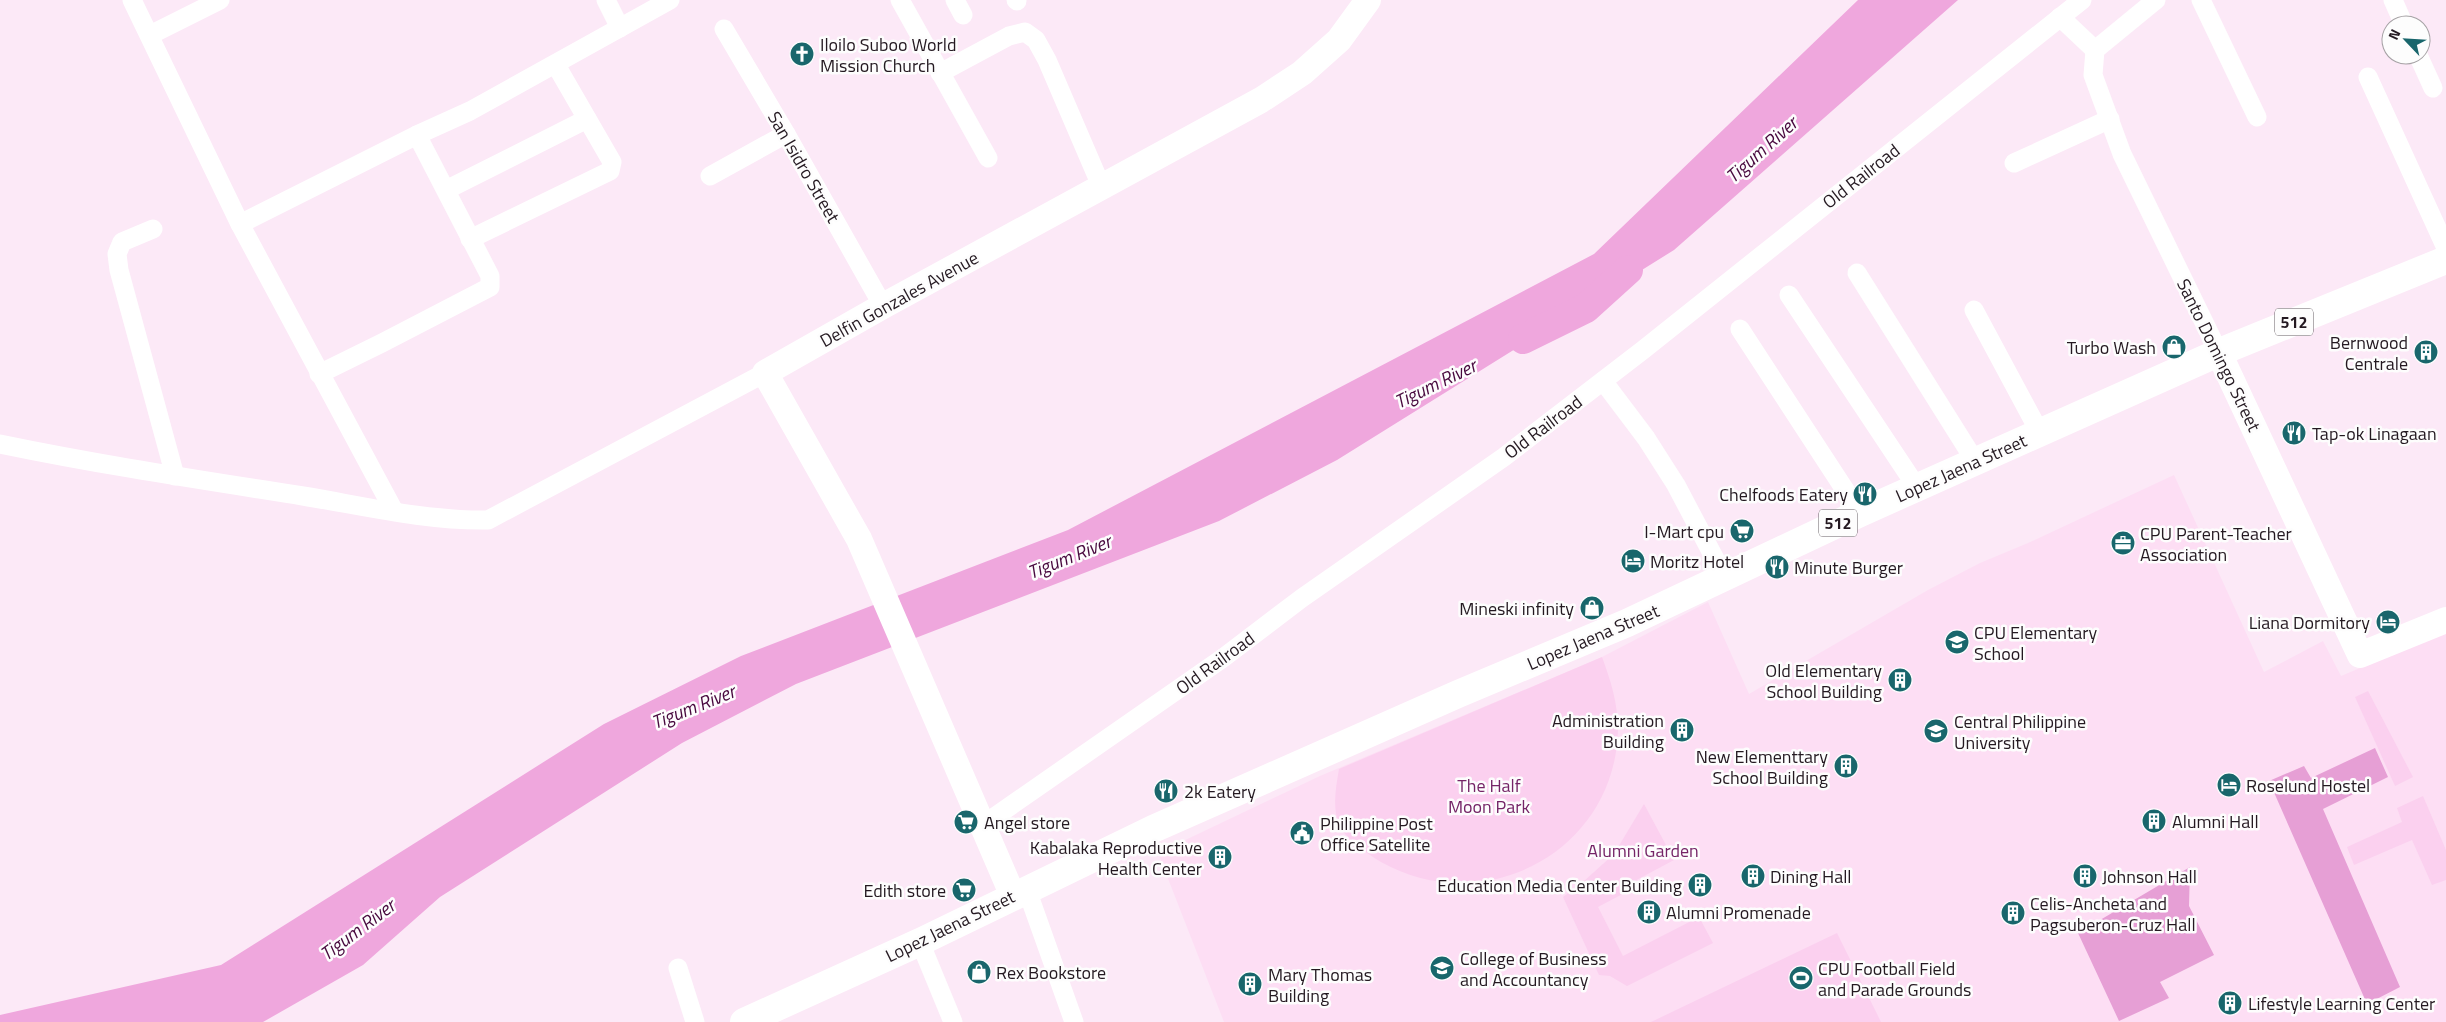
<svg xmlns="http://www.w3.org/2000/svg" width="2446" height="1022" viewBox="0 0 2446 1022" font-family="'Titillium Web',sans-serif">
	<rect width="100%" height="100%" fill="#fce9f7"/>
	<!-- built -->
	<path fill="#fddef4" d="M2174,475L2264,672L2323,641L2341,676L2446,632V1022H1224L1158,853L1320,776L1602,657L1708,602L1749,694L1928,590L1980,563L2028,543Z"/>
	<!-- green -->
	<g fill="#fbd0ef">
		<path d="M1602,657C1611,681 1618,704 1618,730C1615,852 1484,920 1381,862C1369,855 1344,837 1339,825C1332,806 1336,787 1339,769Z"/>
		<path d="M2368,691L2413,777L2395,786L2355,697Z"/>
		<path d="M2423,796L2446,850V880L2432,885L2412,840L2354,865L2347,847L2402,822L2397,808Z"/>
		<path d="M1644,804L1674,860L1631,883L1634,888L1598,907L1623,956L1699,917L1713,943L1627,986L1610,976L1599,975L1563,897L1583,882L1614,854Z"/>
		<path d="M1837,933L1881,1022H1651Z"/>
	</g>
	<!-- forest -->
	<g fill="#e69fd5">
		<path d="M2375,748L2388,777L2323,809L2400,987L2367,1004L2269,781L2304,766L2311,778Z"/>
		<path d="M2190,867L2189,906L2214,955L2160,982L2169,998L2119,1021L2078,933Z"/>
	</g>
	<!-- water -->
	<path fill="#efa7dd" d="M1858,0H1958L1674,250L1337,460L1219,521L796,684L682,743L440,897L363,965L263,1022H0V1015L221,965L604,724L741,656L1068,530L1594,254Z"/>
	<g fill="none" stroke-linecap="round" stroke-linejoin="round">
		<!-- river -->
		<path stroke="#efa7dd" stroke-width="30" d="M1523,339L1586,308L1628,270"/>
		<!-- street -->
		<g stroke="#fff" stroke-width="19">
			<path d="M132,0L240,224L394,511"/>
			<path d="M606,0L620,28"/>
			<path d="M900,0L988,158"/>
			<path d="M955,0L963,15"/>
			<path d="M1016,0L1017,1"/>
			<path d="M2201,0L2257,117"/>
			<path d="M2393,0L2404,25"/>
			<path d="M2060,17L2095,50"/>
			<path d="M724,29L786,134L883,306"/>
			<path d="M150,35L220,0"/>
			<path d="M2095,50L2093,75L2122,154L2219,353"/>
			<path d="M2095,50L2156,0"/>
			<path d="M2418,55L2433,88"/>
			<path d="M940,73L1009,36L1025,32L1036,40L1047,60L1102,188"/>
			<path d="M2368,77L2446,248"/>
			<path d="M2014,163L2110,119"/>
			<path d="M710,176L786,134"/>
			<path d="M446,190L587,119"/>
			<path d="M240,224L417,135L470,111L670,0"/>
			<path d="M153,229L122,242L117,254L119,270L175,476"/>
			<path d="M470,239L610,171L612,162L556,65"/>
			<path d="M1857,273L1975,461"/>
			<path d="M1789,295L1918,489"/>
			<path d="M1974,310L2040,433"/>
			<path d="M1740,329L1860,513"/>
			<path d="M319,374L382,343L490,287V276L417,135"/>
			<path d="M1603,381L1646,438L1676,485L1725,578"/>
			<path d="M0,444C101,465 202,480 303,496C364,506 426,521 488,520L765,373"/>
			<path d="M983,825L1223,658L1302,598L1504,457L1643,350L2082,0"/>
			<path d="M1027,890L1074,1022"/>
			<path d="M920,942L953,1022"/>
			<path d="M678,968L695,1022"/>
		</g>
		<!-- secondary -->
		<g stroke="#fff" stroke-width="26">
			<path d="M2219,353L2360,655L2446,620"/>
			<path d="M1013,896L859,539L765,373L883,306L1261,100L1302,73L1339,40L1368,0"/>
		</g>
		<!-- primary -->
		<path stroke="#fff" stroke-width="28" d="M744,1022L920,942L1153,829L1458,694L1627,623L1860,513L2227,349L2446,260"/>
	</g>
	<!-- icons -->
	<defs>
		<symbol id="church-disc" viewBox="-11 -11 22 22"><circle r="9.5" fill="#19666c" stroke="#fdfdfd"/><path d="M-1.2-6h2.4v3.5h3.3v2.4h-3.3V6h-2.4V-.1h-3.3v-2.4h3.3Z" fill="#fff"/></symbol>
		<symbol id="shop-disc" viewBox="-11 -11 22 22"><circle r="9.5" fill="#19666c" stroke="#fdfdfd"/><path d="M-5-2.5h2.3a2.7 3.5 0 0 1 5.4 0H5L5.5 6h-11ZM-1.5-2.5h3a1.5 2.3 0 0 0-3 0Z" fill="#fff"/></symbol>
		<symbol id="building-disc" viewBox="-11 -11 22 22"><circle r="9.5" fill="#19666c" stroke="#fdfdfd"/><path d="M-4-6H4V6H1V3H-1V6H-4ZM-2.5-4.3h1.7v1.8h-1.7ZM.8-4.3h1.7v1.8H.8ZM-2.5-1h1.7V.8h-1.7ZM.8-1h1.7V.8H.8Z" fill="#fff"/></symbol>
		<symbol id="restaurant-disc" viewBox="-11 -11 22 22"><circle r="9.5" fill="#19666c" stroke="#fdfdfd"/><path d="M-5-6h1v4h1v-4h1v4h1v-4h1v5L-1.5 .5V6h-2V.5L-5-1ZM5-6V6H3V1.5H1.5Q1.5-4 5-6Z" fill="#fff"/></symbol>
		<symbol id="supermarket-disc" viewBox="-11 -11 22 22"><circle r="9.5" fill="#19666c" stroke="#fdfdfd"/><path d="M-6-5.5h2.5l.6 2H6L4.5 2H-2.5L-4.4-4H-6ZM-1.5 3.2a1.3 1.3 0 1 0 .1 0ZM3 3.2a1.3 1.3 0 1 0 .1 0Z" fill="#fff"/></symbol>
		<symbol id="office-disc" viewBox="-11 -11 22 22"><circle r="9.5" fill="#19666c" stroke="#fdfdfd"/><path d="M-6-3h4V-5.5h4V-3h4V5H-6ZM-1-4.5V-3h2v-1.5ZM-6 0V1H6V0Z" fill="#fff"/></symbol>
		<symbol id="hotel-disc" viewBox="-11 -11 22 22"><circle r="9.5" fill="#19666c" stroke="#fdfdfd"/><path d="M-6-4.5h1.5V1H6V5H4.5V3h-9V5H-6ZM-4 0a1.8 1.8 0 1 1 3.6 0ZM.5 0V-2.5h3Q6-2.5 6 0Z" fill="#fff"/></symbol>
		<symbol id="school-disc" viewBox="-11 -11 22 22"><circle r="9.5" fill="#19666c" stroke="#fdfdfd"/><path d="M0-5L7-2L0 1L-7-2ZM-4 1L0 2.5L4 1V4Q0 6-4 4Z" fill="#fff"/></symbol>
		<symbol id="university-disc" viewBox="-11 -11 22 22"><circle r="9.5" fill="#19666c" stroke="#fdfdfd"/><path d="M0-5L7-2L0 1L-7-2ZM-4 1L0 2.5L4 1V4Q0 6-4 4Z" fill="#fff"/></symbol>
		<symbol id="civic-disc" viewBox="-11 -11 22 22"><circle r="9.5" fill="#19666c" stroke="#fdfdfd"/><path d="M-.6-6.5H3V-4.5H.6V-3L4-1V1h2V6H-6V1h2V-1L-.6-3ZM-1.2 2.5V6h2.4V2.5Z" fill="#fff"/></symbol>
		<symbol id="stadium-disc" viewBox="-11 -11 22 22"><circle r="9.5" fill="#19666c" stroke="#fdfdfd"/><path d="M0-5a6.5 5 0 1 0 0 10a6.5 5 0 1 0 0-10ZM-3.5-1.8h7v3.6h-7Z" fill="#fff"/></symbol>
	</defs>
	<g fill-rule="evenodd">
		<use href="#church-disc" x="788" y="40" width="28" height="28"/>
		<use href="#shop-disc" x="2160" y="333" width="28" height="28"/>
		<use href="#building-disc" x="2412" y="338" width="28" height="28"/>
		<use href="#restaurant-disc" x="2280" y="419" width="28" height="28"/>
		<use href="#restaurant-disc" x="1851" y="480" width="28" height="28"/>
		<use href="#supermarket-disc" x="1728" y="517" width="28" height="28"/>
		<use href="#office-disc" x="2109" y="529" width="28" height="28"/>
		<use href="#hotel-disc" x="1619" y="547" width="28" height="28"/>
		<use href="#restaurant-disc" x="1763" y="553" width="28" height="28"/>
		<use href="#shop-disc" x="1578" y="594" width="28" height="28"/>
		<use href="#hotel-disc" x="2374" y="608" width="28" height="28"/>
		<use href="#school-disc" x="1943" y="628" width="28" height="28"/>
		<use href="#building-disc" x="1886" y="666" width="28" height="28"/>
		<use href="#building-disc" x="1668" y="716" width="28" height="28"/>
		<use href="#university-disc" x="1922" y="717" width="28" height="28"/>
		<use href="#building-disc" x="1832" y="752" width="28" height="28"/>
		<use href="#hotel-disc" x="2215" y="771" width="28" height="28"/>
		<use href="#restaurant-disc" x="1152" y="777" width="28" height="28"/>
		<use href="#building-disc" x="2140" y="807" width="28" height="28"/>
		<use href="#supermarket-disc" x="952" y="808" width="28" height="28"/>
		<use href="#civic-disc" x="1288" y="819" width="28" height="28"/>
		<use href="#building-disc" x="1206" y="843" width="28" height="28"/>
		<use href="#building-disc" x="1739" y="862" width="28" height="28"/>
		<use href="#building-disc" x="2071" y="862" width="28" height="28"/>
		<use href="#building-disc" x="1686" y="871" width="28" height="28"/>
		<use href="#supermarket-disc" x="950" y="876" width="28" height="28"/>
		<use href="#building-disc" x="1635" y="898" width="28" height="28"/>
		<use href="#building-disc" x="1999" y="899" width="28" height="28"/>
		<use href="#university-disc" x="1428" y="954" width="28" height="28"/>
		<use href="#shop-disc" x="965" y="958" width="28" height="28"/>
		<use href="#stadium-disc" x="1787" y="964" width="28" height="28"/>
		<use href="#building-disc" x="1236" y="970" width="28" height="28"/>
		<use href="#building-disc" x="2216" y="989" width="28" height="28"/>
	</g>
	<g text-anchor="middle" dominant-baseline="central" stroke-width="5" stroke-linejoin="round" paint-order="stroke">
		<!-- shield labels -->
		<g fill="#fdfdfd" stroke="#655d63" stroke-width="1">
			<rect x="2275" y="308.5" width="38" height="27" rx="4"/>
			<rect x="1819" y="509.5" width="38" height="27" rx="4"/>
		</g>
		<g font-size="16" font-weight="bold" fill="#241921">
			<text x="2294" y="322">512</text>
			<text x="1838" y="523">512</text>
		</g>
		<!-- poi labels -->
		<g font-size="18" fill="#241921" stroke="#fdfdfd" text-anchor="start">
			<text x="820" y="44">Iloilo Suboo World<tspan x="820" dy="21">Mission Church</tspan></text>
			<text x="2408" y="342" text-anchor="end">Bernwood<tspan x="2408" dy="21">Centrale</tspan></text>
			<text x="2156" y="347" text-anchor="end">Turbo Wash</text>
			<text x="2312" y="433">Tap-ok Linagaan</text>
			<text x="1848" y="494" text-anchor="end">Chelfoods Eatery</text>
			<text x="1724" y="531" text-anchor="end">I-Mart cpu</text>
			<text x="2140" y="533">CPU Parent-Teacher<tspan x="2140" dy="21">Association</tspan></text>
			<text x="1650" y="561">Moritz Hotel</text>
			<text x="1794" y="567">Minute Burger</text>
			<text x="1574" y="608" text-anchor="end">Mineski infinity</text>
			<text x="2370" y="622" text-anchor="end">Liana Dormitory</text>
			<text x="1974" y="632">CPU Elementary<tspan x="1974" dy="21">School</tspan></text>
			<text x="1882" y="670" text-anchor="end">Old Elementary<tspan x="1882" dy="21">School Building</tspan></text>
			<text x="1664" y="720" text-anchor="end">Administration<tspan x="1664" dy="21">Building</tspan></text>
			<text x="1954" y="721">Central Philippine<tspan x="1954" dy="21">University</tspan></text>
			<text x="1828" y="756" text-anchor="end">New Elementtary<tspan x="1828" dy="21">School Building</tspan></text>
			<text x="2246" y="785">Roselund Hostel</text>
			<text x="1184" y="791">2k Eatery</text>
			<text x="2172" y="821">Alumni Hall</text>
			<text x="984" y="822">Angel store</text>
			<text x="1320" y="823">Philippine Post<tspan x="1320" dy="21">Office Satellite</tspan></text>
			<text x="1202" y="847" text-anchor="end">Kabalaka Reproductive<tspan x="1202" dy="21">Health Center</tspan></text>
			<text x="1770" y="876">Dining Hall</text>
			<text x="2102" y="876">Johnson Hall</text>
			<text x="1682" y="885" text-anchor="end">Education Media Center Building</text>
			<text x="946" y="890" text-anchor="end">Edith store</text>
			<text x="2030" y="903">Celis-Ancheta and<tspan x="2030" dy="21">Pagsuberon-Cruz Hall</tspan></text>
			<text x="1666" y="912">Alumni Promenade</text>
			<text x="1460" y="958">College of Business<tspan x="1460" dy="21">and Accountancy</tspan></text>
			<text x="1818" y="968">CPU Football Field<tspan x="1818" dy="21">and Parade Grounds</tspan></text>
			<text x="996" y="972">Rex Bookstore</text>
			<text x="1268" y="974">Mary Thomas<tspan x="1268" dy="21">Building</tspan></text>
			<text x="2248" y="1003">Lifestyle Learning Center</text>
		</g>
		<!-- street labels -->
		<g font-size="18" fill="#241921" stroke="#fdfdfd">
			<text transform="translate(804 167) rotate(60)">San Isidro Street</text>
			<text transform="translate(1861 176) rotate(-38)">Old Railroad</text>
			<text transform="translate(899 299) rotate(-29)">Delfin Gonzales Avenue</text>
			<text transform="translate(2219 355) rotate(64)">Santo Domingo Street</text>
			<text transform="translate(1543 427) rotate(-37)">Old Railroad</text>
			<text transform="translate(1961 468) rotate(-24)">Lopez Jaena Street</text>
			<text transform="translate(1593 637) rotate(-23)">Lopez Jaena Street</text>
			<text transform="translate(1215 663) rotate(-36)">Old Railroad</text>
			<text transform="translate(950 926) rotate(-26)">Lopez Jaena Street</text>
		</g>
		<!-- park labels -->
		<g font-size="18" fill="#752467" stroke="#fdfdfd">
			<text x="1489" y="785">The Half<tspan x="1489" dy="21">Moon Park</tspan></text>
			<text x="1643" y="850">Alumni Garden</text>
		</g>
		<!-- water labels -->
		<g font-size="19" font-style="italic" fill="#48093e" stroke="#fdfdfd">
			<text transform="translate(1761 149) rotate(-42)">Tigum River</text>
			<text transform="translate(1435 383) rotate(-26)">Tigum River</text>
			<text transform="translate(1069 556) rotate(-22)">Tigum River</text>
			<text transform="translate(693 706) rotate(-22)">Tigum River</text>
			<text transform="translate(357 929) rotate(-37)">Tigum River</text>
		</g>
	</g>
	<!-- north arrow -->
	<g transform="translate(2406 40) rotate(295)"><circle r="24" fill="#fdfdfd" stroke="#a6a2a5"/>
	<path d="M0-4L9 19L0 12L-9 19Z" fill="#19666c"/>
	<text y="-8" font-size="14" font-weight="bold" text-anchor="middle" fill="#241921">N</text>
	</g>
</svg>
